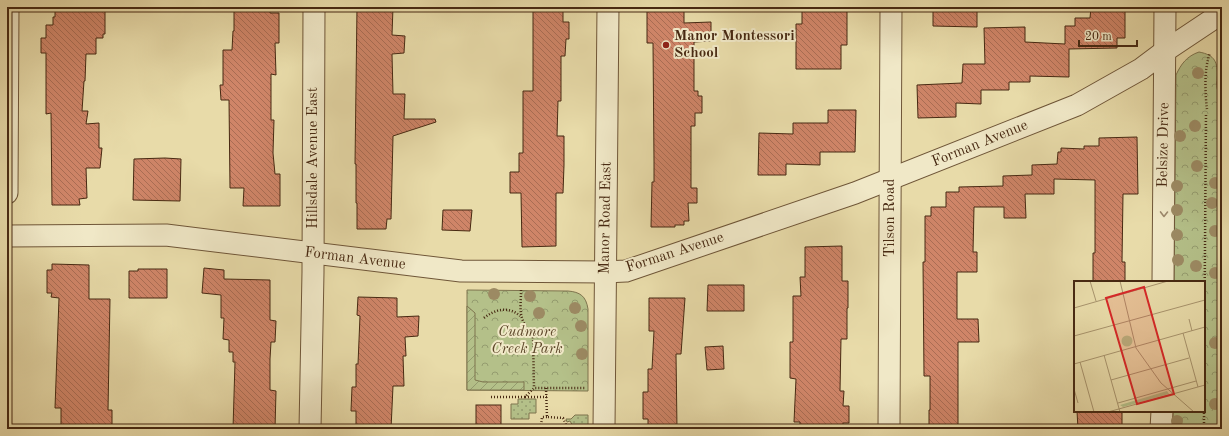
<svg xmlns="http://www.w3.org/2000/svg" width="1229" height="436" viewBox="0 0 1229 436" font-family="'Old Standard TT',serif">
	<defs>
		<pattern id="grass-dots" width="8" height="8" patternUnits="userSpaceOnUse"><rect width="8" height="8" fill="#b4c089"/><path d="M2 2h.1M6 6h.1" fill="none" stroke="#949c6f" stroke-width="1.8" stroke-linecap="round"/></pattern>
		<pattern id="park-crowns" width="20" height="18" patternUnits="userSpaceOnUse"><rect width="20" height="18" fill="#b4c089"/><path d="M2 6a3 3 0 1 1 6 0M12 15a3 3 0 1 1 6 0" fill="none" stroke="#949c6f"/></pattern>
		<pattern id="garden-furrows" width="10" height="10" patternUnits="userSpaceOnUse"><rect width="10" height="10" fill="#b4c089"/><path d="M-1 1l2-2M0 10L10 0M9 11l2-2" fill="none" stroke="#949c6f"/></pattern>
		<pattern id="building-back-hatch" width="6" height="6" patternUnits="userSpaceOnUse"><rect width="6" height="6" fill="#cf8568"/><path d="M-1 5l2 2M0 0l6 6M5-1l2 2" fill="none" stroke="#aa6d54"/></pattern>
	</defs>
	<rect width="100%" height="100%" fill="#e8dba9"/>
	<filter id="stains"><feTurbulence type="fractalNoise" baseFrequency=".005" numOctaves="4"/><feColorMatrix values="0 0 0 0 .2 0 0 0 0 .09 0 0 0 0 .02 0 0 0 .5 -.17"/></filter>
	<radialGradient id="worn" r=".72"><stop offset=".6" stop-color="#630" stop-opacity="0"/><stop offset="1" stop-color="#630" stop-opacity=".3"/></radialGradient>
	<!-- grass -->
	<g fill="url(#grass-dots)" stroke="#7e744e">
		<path d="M518,399H536V413H529V419H511V404H518Z"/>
		<path d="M575,415H588V429H573L574,428L570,421L567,422L566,419H571Z"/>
	</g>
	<!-- park -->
	<g fill="url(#park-crowns)" stroke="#7e744e">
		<path d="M1199,52C1215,55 1218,62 1217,78C1217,81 1216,85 1217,88C1217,90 1220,94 1222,96L1220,429H1173V411H1204V282H1174L1176,75C1181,64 1187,56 1199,52Z"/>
		<path d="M467,290L568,291C580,292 586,296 588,309V391L467,390Z"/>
	</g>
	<!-- garden -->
	<path fill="url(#garden-furrows)" stroke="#7e744e" d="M467,306L475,313V380L483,382H524V390H467Z"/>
	<!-- building -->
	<g fill="url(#building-back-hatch)" stroke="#472912">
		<path d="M55,7H105V34H103V38H96V54H86L85,81H84L82,111H88L86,124L99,123V148H102L100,168H86L87,198L79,199L80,205H52L51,113L46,114V53H41V38H46V25H53V17H55Z"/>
		<path d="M234,7H270V13H279V43H275L276,75L271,74V120H274L273,153L275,174H280V206H243L244,188H230L229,100H221L220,85H223V50H232L233,31H234Z"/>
		<path d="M357,7H393L392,35L405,36L404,53L392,54L393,94H405L404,119H435L436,122L393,136L391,219H387L386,229H357V203H356V164H355Z"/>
		<path d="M533,7H563V22H569V39H566L565,56H561V101H558L557,136H564V165L563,193H556V246L522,247L521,193H510V172H519V153H523V91H533Z"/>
		<path d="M647,7H684V23L711,22V41L694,42V91H698V96H702V113H695V126H691V188H697V203H688L689,221H684V225H675V227H651L652,182H654V162L653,43H647Z"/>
		<path d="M802,7H847V45H841V69H796V24H802Z"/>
		<path d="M933,7H977V27L933,26Z"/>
		<path d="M1091,7H1125V38H1117V48L1069,49V77L1030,76V82H1009V90H981V104L956,103V117L918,118L917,85L962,83L963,64H985L984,28L1025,27V42L1065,44V26H1075V18H1090Z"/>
		<path d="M828,110H856L855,152H820V165L786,164V175H758L759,133L793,134V123H828Z"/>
		<path d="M1137,137L1138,194H1123L1122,262H1125V282H1093V253H1095V180L1054,179V194H1025L1026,218H1004V207H974L973,252H977V272H957V319H978L979,342H958V429H929V410H930V376H924L923,262H925V216H931V207H946V192H959V187L1003,186V176L1032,175V165L1057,164L1058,152H1061V148L1084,149V146H1099V138Z"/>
		<path d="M165,158L181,159L180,201L133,200L134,159Z"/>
		<path d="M443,210H472L470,231L442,230Z"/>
		<path d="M842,246V281H848V308H847V339H841L840,391H844L843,406H849V423H843V426L800,425V422H794L796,379L790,378V342H793V296H801L800,277H805V247Z"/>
		<path d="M52,264L89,265V299H110L108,410H112V429H61V408H55L59,298L51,297L52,293H47V270H52Z"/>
		<path d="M204,268L224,270V279L270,280V320L276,321L275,342H271L270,359V390L276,391L275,429H233L235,362H233V352H229V340L223,339L224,318H221V295L202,293Z"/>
		<path d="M138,269H167V298H129V271H138Z"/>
		<path d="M708,285H744V311H707Z"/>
		<path d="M358,297L397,298V317L419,316L418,336L405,337L406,356H403L404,386H393L391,429H356V411H351L352,387H356V364H358L360,316L357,315Z"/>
		<path d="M649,298H685L681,354H676L677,429H648V419H643V392H648V369H652L654,331H649Z"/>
		<path d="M723,346L724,369L707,370L705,347Z"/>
		<rect x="476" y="405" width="25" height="24"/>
		<path d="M1077,411H1122V429H1078Z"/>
	</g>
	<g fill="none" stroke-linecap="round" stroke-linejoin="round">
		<defs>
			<g id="street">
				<path d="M7,193L8,7"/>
				<path d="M7,236L166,235L461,271L605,272L626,271L855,193L1077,105L1141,69L1165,51L1222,13"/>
				<path d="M1163,282L1165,7"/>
				<path d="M310,429L313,272L314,7"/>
				<path d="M604,429L608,7"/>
				<path d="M889,429L891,7"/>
				<path d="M1161,429L1162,411"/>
			</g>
		</defs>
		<!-- street casing -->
		<use href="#street" stroke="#6f5638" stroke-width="23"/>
		<!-- path -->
		<g stroke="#472912" stroke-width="2.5" stroke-dasharray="1 2" stroke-linecap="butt">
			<path d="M1207,109C1205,93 1204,68 1210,53"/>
			<path d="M521,290C521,310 517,319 533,334L534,388"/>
			<path d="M484,318C495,309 509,306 520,316"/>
			<path d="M1204,380L1206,113"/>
			<path d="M546,388L547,417L563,418L568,429"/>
			<path d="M491,397H525L534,388H585"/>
			<path d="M525,397H547"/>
			<path d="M541,425L542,417H547"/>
			<path d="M1204,429V411"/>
		</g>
		<!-- street -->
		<use href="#street" stroke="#f0e8c7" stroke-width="21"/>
	</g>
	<!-- trees -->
	<g fill="#9c8a63">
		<circle cx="1198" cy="73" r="6"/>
		<circle cx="1195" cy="126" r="6"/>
		<circle cx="1180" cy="136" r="6"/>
		<circle cx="1197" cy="166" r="6"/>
		<circle cx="1215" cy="183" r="6"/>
		<circle cx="1177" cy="186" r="6"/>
		<circle cx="1212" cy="203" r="6"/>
		<circle cx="1177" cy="210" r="6"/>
		<circle cx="1215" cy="231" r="6"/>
		<circle cx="1177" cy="235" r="6"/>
		<circle cx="1178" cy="260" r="6"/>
		<circle cx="1196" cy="266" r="6"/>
		<circle cx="1215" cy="273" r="6"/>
		<circle cx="494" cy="294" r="6"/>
		<circle cx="530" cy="296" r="6"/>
		<circle cx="575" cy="308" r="6"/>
		<circle cx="539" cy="313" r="6"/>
		<circle cx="581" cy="326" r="6"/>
		<circle cx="1215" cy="343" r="6"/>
		<circle cx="582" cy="354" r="6"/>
		<circle cx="1215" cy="404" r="6"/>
		<circle cx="1177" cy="421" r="6"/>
	</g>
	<!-- one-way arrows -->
	<defs><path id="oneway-chevron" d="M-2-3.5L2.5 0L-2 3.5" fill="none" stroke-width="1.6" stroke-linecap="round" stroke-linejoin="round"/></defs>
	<use stroke="#9c886c" href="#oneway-chevron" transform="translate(1164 214) rotate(91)"/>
	<!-- markers -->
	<circle fill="#8f2418" stroke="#f0e8c7" stroke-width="1.5" cx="666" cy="45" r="4"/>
	<g text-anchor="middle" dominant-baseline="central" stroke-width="4" stroke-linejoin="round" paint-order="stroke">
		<!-- poi labels -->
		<g font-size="15" font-weight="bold" fill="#472912" stroke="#f0e8c7" text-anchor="start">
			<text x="674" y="36">Manor Montessori<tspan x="674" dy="17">School</tspan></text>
		</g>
		<!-- street labels -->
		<g font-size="15" fill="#472912" stroke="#f0e8c7">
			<text transform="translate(980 144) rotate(-22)">Forman Avenue</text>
			<text transform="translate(1164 145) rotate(-89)">Belsize Drive</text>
			<text transform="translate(313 158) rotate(-90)">Hillsdale Avenue East</text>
			<text transform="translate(606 218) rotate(-89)">Manor Road East</text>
			<text transform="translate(890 218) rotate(-90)">Tilson Road</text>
			<text transform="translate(675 253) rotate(-18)">Forman Avenue</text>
			<text transform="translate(355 259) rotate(7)">Forman Avenue</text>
		</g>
		<!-- park labels -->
		<g font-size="15" font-style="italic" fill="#5d472a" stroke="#f0e8c7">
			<text x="527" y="332">Cudmore<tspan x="527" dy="17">Creek Park</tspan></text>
		</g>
	</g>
	<!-- overview -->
	<g transform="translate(1074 281)">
		<rect width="131" height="131" fill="#e8dba9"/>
		<path d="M47.5 60a5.5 5.5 0 1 1 11 0a5.5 5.5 0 1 1-11 0ZM93,110L95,113L49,126L46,124Z" fill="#b4c089"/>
		<path fill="none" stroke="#a8946d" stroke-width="1" d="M16,0L22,20M46,0L62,67L87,102L120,131M0,27L94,0M115,38L118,50M109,52L124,106M0,55L131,19M30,74L46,131M6,81L20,131M0,83L131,46M37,99L115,77M0,108L4,122M44,122L122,100M34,131L131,104"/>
		<path fill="#d62828" fill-opacity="0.15" stroke="#d62828" stroke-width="2" d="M70,6L100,113L63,123L32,17Z"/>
		<rect width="131" height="131" fill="none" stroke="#472912" stroke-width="2"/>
	</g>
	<!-- margin -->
	<rect width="1229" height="436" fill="none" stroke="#e8dba9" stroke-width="24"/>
	<rect x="8" y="8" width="1213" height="420" fill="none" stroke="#472912" stroke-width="2"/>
	<rect x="12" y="12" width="1205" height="412" fill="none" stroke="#472912"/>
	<!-- scale -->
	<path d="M1079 40v6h58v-6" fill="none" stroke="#472912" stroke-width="2"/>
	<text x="1085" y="40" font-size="12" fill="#472912" stroke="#f0e8c7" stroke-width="3" paint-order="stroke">20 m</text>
	<rect width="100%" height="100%" filter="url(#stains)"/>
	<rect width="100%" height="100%" fill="url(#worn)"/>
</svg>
